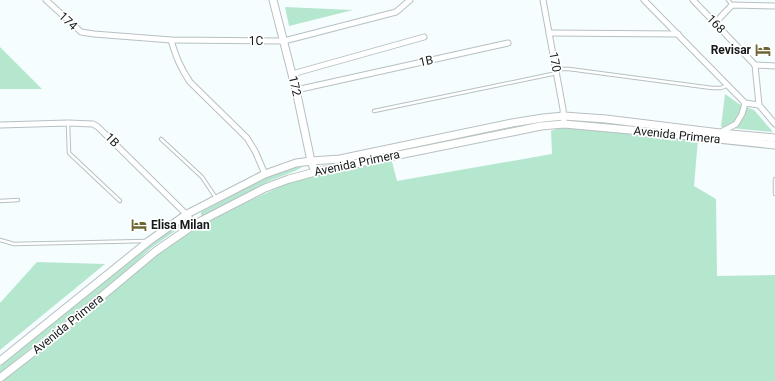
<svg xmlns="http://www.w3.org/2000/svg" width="775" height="381" viewBox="0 0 775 381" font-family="Roboto,sans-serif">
	<rect width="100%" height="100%" fill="#f5fdfe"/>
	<!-- green -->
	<g fill="#b5e7cf">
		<path d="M285,7L353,10L289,26Z"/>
		<path d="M0,47L42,89H0Z"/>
		<path d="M725,94L739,104L754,110L773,132L721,127Z"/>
		<path d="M567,125L698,139L694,186L716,199L717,276L775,275V381H0L174,239L232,209L299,178L390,154L397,181L552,154L551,131Z"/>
		<path d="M298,167H302L295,171L269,181L202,216L201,215V212L261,180L272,175Z"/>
		<path d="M183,222L184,225L181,227L151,248L125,272L0,373V366L138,254Z"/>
		<path d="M37,262L105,264L0,350V303Z"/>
	</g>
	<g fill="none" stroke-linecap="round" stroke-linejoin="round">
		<defs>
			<g id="service">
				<path d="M728,0L732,5"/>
				<path d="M556,69H569L712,88H721L728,85"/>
				<path d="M374,111L557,73"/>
				<path d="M68,124L69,153L120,201"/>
				<path d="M161,139L202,177L216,198"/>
				<path d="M775,194V179"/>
				<path d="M0,201L18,200"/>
				<path d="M0,240L14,244L146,241"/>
			</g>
			<g id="minor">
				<path d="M46,0L81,32L94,34L171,40L284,41L396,12L410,0"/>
				<path d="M543,0L563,109L564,124"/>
				<path d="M644,0L745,103L759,105"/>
				<path d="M693,0L755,65"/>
				<path d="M715,23L732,5L775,6"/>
				<path d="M549,33L678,34"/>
				<path d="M171,40C176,57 180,67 190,82L247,138L255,151L265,174"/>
				<path d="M755,65L759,105L775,124"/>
				<path d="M755,65L775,66"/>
				<path d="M292,74L424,37"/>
				<path d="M296,90L508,43"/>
				<path d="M0,125L68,123L93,124L98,127L183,211L195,224"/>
				<path d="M721,132L736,124L742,114L745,103"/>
			</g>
			<g id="tertiary">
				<path d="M273,0L296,90L311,161L315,172"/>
				<path d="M0,361L149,241L187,214L265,174L296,163L311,161L340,159L512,123L543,118L564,116L606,119L720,133L775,138"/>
				<path d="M0,378L53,337L156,251L195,224L265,188L289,179L315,172L517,131L541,126L564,124L641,131L775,145"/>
			</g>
		</defs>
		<!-- service casing -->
		<use href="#service" stroke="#b7c0c2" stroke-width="4.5"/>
		<!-- minor casing -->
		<use href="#minor" stroke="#b7c0c2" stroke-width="7"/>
		<!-- tertiary casing -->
		<use href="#tertiary" stroke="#b7c0c2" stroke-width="9"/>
		<!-- service -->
		<use href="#service" stroke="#fff" stroke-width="2.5"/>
		<!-- minor -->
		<use href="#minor" stroke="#fff" stroke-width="5"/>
		<!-- tertiary -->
		<use href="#tertiary" stroke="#fff" stroke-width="7"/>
	</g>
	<!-- icons -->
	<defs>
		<symbol id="hotel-bare" viewBox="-9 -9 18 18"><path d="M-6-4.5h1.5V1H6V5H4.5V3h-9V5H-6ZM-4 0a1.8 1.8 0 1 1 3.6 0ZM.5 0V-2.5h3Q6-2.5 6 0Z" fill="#6d6532" stroke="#fff" stroke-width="2.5" paint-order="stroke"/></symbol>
	</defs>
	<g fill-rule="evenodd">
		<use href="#hotel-bare" x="752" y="39" width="22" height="22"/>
		<use href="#hotel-bare" x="128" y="214" width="22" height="22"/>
	</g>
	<g text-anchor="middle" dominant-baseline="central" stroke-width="3.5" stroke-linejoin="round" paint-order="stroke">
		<!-- street labels -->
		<g font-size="12" fill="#151919" stroke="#fff">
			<text transform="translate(68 21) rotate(43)">174</text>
			<text transform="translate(716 24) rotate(46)">168</text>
			<text x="256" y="41">1C</text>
			<text transform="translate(426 61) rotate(-12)">1B</text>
			<text transform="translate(555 62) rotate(80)">170</text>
			<text transform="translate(295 86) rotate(77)">172</text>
			<text transform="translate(677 135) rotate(6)">Avenida Primera</text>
			<text transform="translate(112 140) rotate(45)">1B</text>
			<text transform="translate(357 163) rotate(-12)">Avenida Primera</text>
			<text transform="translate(68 324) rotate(-39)">Avenida Primera</text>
		</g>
		<!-- poi labels -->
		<g font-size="12" font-weight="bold" fill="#151919" stroke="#fff" text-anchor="end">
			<text x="751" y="50">Revisar</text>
			<text x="151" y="225" text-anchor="start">Elisa Milan</text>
		</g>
	</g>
</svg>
